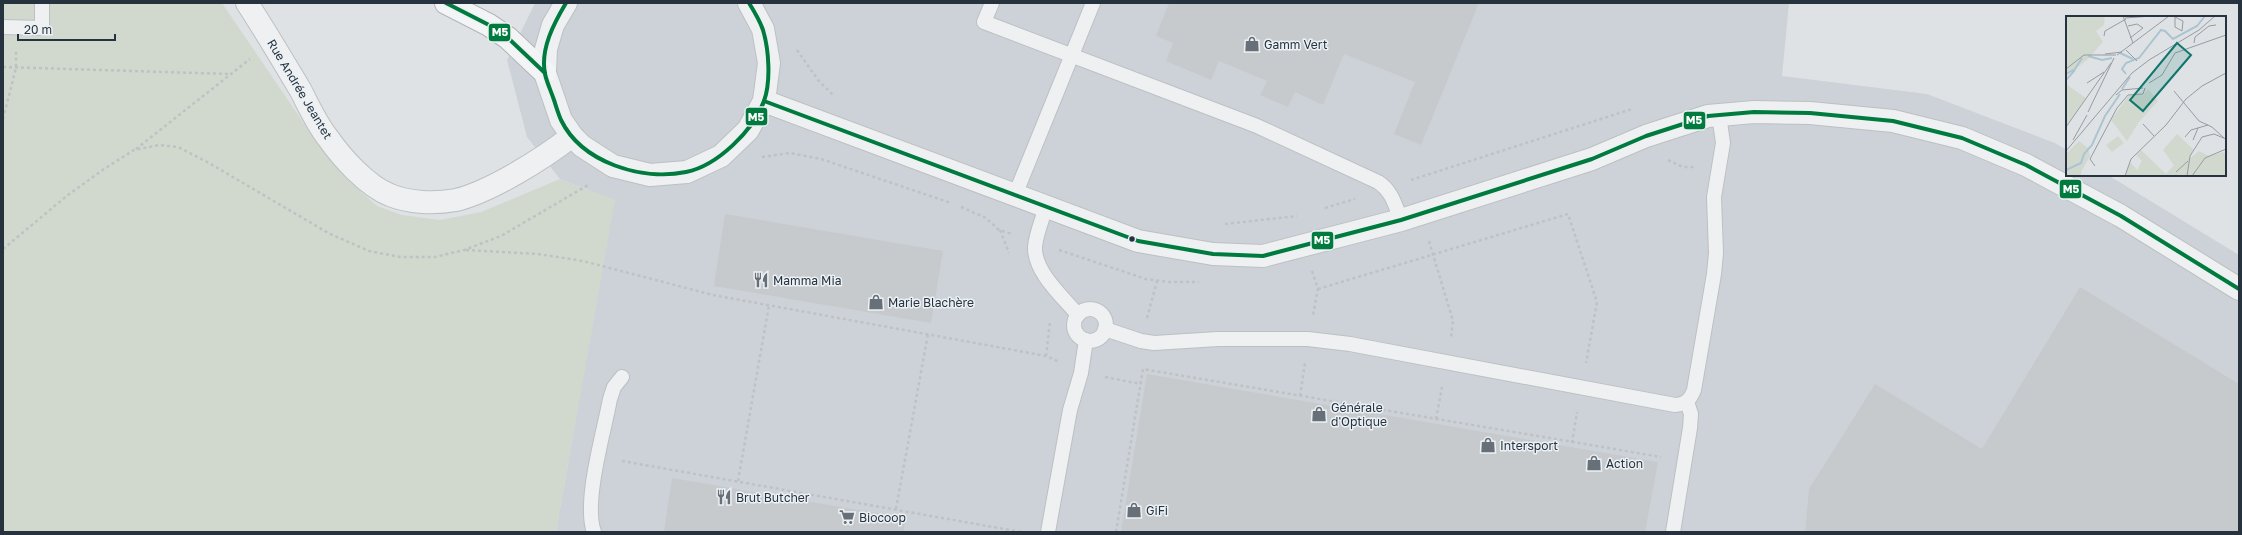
<svg xmlns="http://www.w3.org/2000/svg" width="2242" height="535" viewBox="0 0 2242 535" font-family="'Golos Text',sans-serif">
	<rect width="100%" height="100%" fill="#dfe2e5"/>
	<!-- built -->
	<path fill="#cdd2d8" d="M535,3H1789L1782,76L1927,94L2055,143L2067,150V175H2108L2239,255V532H556L614,200L560,179L527,137L507,60Z"/>
	<!-- green -->
	<path fill="#d1d9cf" d="M3,3H222L322,150L347,179L377,206L402,215L440,220L481,212L560,179L615,200L556,532H3Z"/>
	<!-- building -->
	<g fill="#c7cacd">
		<path d="M1169,3H1479L1421,145L1394,134L1415,82L1344,54L1323,105L1295,92L1288,107L1260,95L1267,81L1219,61L1211,80L1166,61L1173,43L1156,36Z"/>
		<path d="M725,214L943,251L931,323L714,286Z"/>
		<path d="M2080,287L2239,384V532H1805L1809,489L1875,384L1982,449Z"/>
		<path d="M1147,374L1658,462L1645,532H1121Z"/>
		<path d="M672,478L905,518L904,532H664Z"/>
	</g>
	<g fill="none" stroke-linecap="round" stroke-linejoin="round">
		<defs>
			<g id="service">
				<path d="M992,3L984,22L1257,126L1378,182C1392,191 1395,205 1401,220"/>
				<path d="M3,27L42,28V3"/>
				<path d="M1015,195L1093,3"/>
				<path d="M1046,207C1042,220 1036,234 1035,247C1034,272 1063,297 1078,315"/>
				<circle cx="1090" cy="325" r="16"/>
				<path d="M1105,329L1141,341L1154,343L1218,339H1308L1350,344L1675,405C1686,404 1690,400 1694,390L1714,274L1716,253L1714,197L1723,143L1719,115"/>
				<path d="M594,532C583,502 604,432 610,399L614,387L622,377"/>
				<path d="M1048,532L1070,410L1081,373L1086,340"/>
				<path d="M1673,532L1690,428L1691,414L1687,402"/>
			</g>
			<g id="minor">
				<path d="M247,3C266,32 283,61 301,91C309,107 317,124 328,138C342,158 367,186 390,195C409,203 435,204 456,200C490,192 544,158 572,136"/>
				<path d="M566,3L553,25L546,49L545,73L561,120L572,136L582,146L613,166L650,175L687,172L721,156L748,130L764,101L769,63L763,29L749,3"/>
				<path d="M764,101L1138,241L1213,254L1263,256L1401,220L1592,159L1646,136L1708,116L1754,112L1810,113L1893,121L1962,138L2026,165L2121,216L2239,289"/>
			</g>
			<path id="trunk" d="M446,3L489,25L508,38L545,73"/>
		</defs>
		<!-- service casing -->
		<use href="#service" stroke="#bdc0c3" stroke-width="16"/>
		<!-- minor casing -->
		<use href="#minor" stroke="#bdc0c3" stroke-width="24"/>
		<!-- trunk casing -->
		<use href="#trunk" stroke="#b1b5b9" stroke-width="24"/>
		<!-- path -->
		<g stroke="#bec2c4" stroke-width="2.5" stroke-dasharray="3 3" stroke-linecap="butt">
			<path d="M797,50L818,80L834,96"/>
			<path d="M3,67L229,74"/>
			<path d="M3,119L16,68V51"/>
			<path d="M136,149L250,59"/>
			<path d="M762,157L790,153L821,159L951,203"/>
			<path d="M1668,160L1683,167H1696"/>
			<path d="M1411,180L1632,109"/>
			<path d="M961,207L986,218L999,230L1012,234"/>
			<path d="M1325,208L1355,199"/>
			<path d="M1225,224L1297,216"/>
			<path d="M1000,230L1009,253"/>
			<path d="M1429,241L1453,321L1451,338"/>
			<path d="M3,249L68,195L104,169L134,150L159,145L178,147L209,163L330,234L369,251L400,257H435L464,250L501,236L588,185"/>
			<path d="M466,250L538,254L583,261L713,295L1046,356L1059,362"/>
			<path d="M1059,250L1146,279L1168,282H1199"/>
			<path d="M1312,271L1318,289L1313,315"/>
			<path d="M1318,289L1568,214L1597,302L1586,363"/>
			<path d="M1147,318L1157,281"/>
			<path d="M1046,356L1050,322"/>
			<path d="M1105,377L1141,384"/>
			<path d="M1300,396L1305,363"/>
			<path d="M1436,419L1442,387"/>
			<path d="M1572,443L1577,412"/>
			<path d="M622,461L1021,532"/>
			<path d="M738,481L769,305"/>
			<path d="M896,509L928,334"/>
			<path d="M1116,532L1143,369L1661,457"/>
		</g>
		<!-- service -->
		<use href="#service" stroke="#eef0f1" stroke-width="14"/>
		<!-- minor -->
		<use href="#minor" stroke="#eef0f1" stroke-width="22"/>
		<!-- trunk -->
		<use href="#trunk" stroke="#f3f4f5" stroke-width="22"/>
		<defs>
			<g id="bus-1">
				<path d="M446,3L489,25L508,38L545,73"/>
				<path d="M566,3C554,23 540,49 545,74C547,83 551,91 554,100C556,106 558,113 561,120C582,163 642,181 686,172C717,166 754,130 764,101C771,82 769,50 763,30C760,21 754,11 749,3"/>
				<path d="M764,101L1138,241L1213,254L1263,256L1401,220L1592,159L1646,136L1708,116L1754,112L1810,113L1893,121L1962,138L2026,165L2121,216L2239,289"/>
			</g>
		</defs>
		<!-- bus-1 casing -->
		<use href="#bus-1" stroke="#ecf1f5" stroke-width="7"/>
		<!-- bus-1 -->
		<use href="#bus-1" stroke="#007b3d" stroke-width="4"/>
	</g>
	<!-- icons -->
	<defs>
		<symbol id="shop-bare" viewBox="-9 -9 18 18"><path d="M-5-2.5h2.3a2.7 3.5 0 0 1 5.4 0H5L5.5 6h-11ZM-1.5-2.5h3a1.5 2.3 0 0 0-3 0Z" fill="#677078" stroke="#ecf1f5" stroke-width="2.5" paint-order="stroke"/></symbol>
		<symbol id="restaurant-bare" viewBox="-9 -9 18 18"><path d="M-5-6h1v4h1v-4h1v4h1v-4h1v5L-1.5 .5V6h-2V.5L-5-1ZM5-6V6H3V1.5H1.5Q1.5-4 5-6Z" fill="#677078" stroke="#ecf1f5" stroke-width="2.5" paint-order="stroke"/></symbol>
		<symbol id="supermarket-bare" viewBox="-9 -9 18 18"><path d="M-6-5.5h2.5l.6 2H6L4.5 2H-2.5L-4.4-4H-6ZM-1.5 3.2a1.3 1.3 0 1 0 .1 0ZM3 3.2a1.3 1.3 0 1 0 .1 0Z" fill="#677078" stroke="#ecf1f5" stroke-width="2.5" paint-order="stroke"/></symbol>
	</defs>
	<g fill-rule="evenodd">
		<use href="#shop-bare" x="1241" y="33" width="22" height="22"/>
		<use href="#restaurant-bare" x="750" y="269" width="22" height="22"/>
		<use href="#shop-bare" x="865" y="291" width="22" height="22"/>
		<use href="#shop-bare" x="1308" y="403" width="22" height="22"/>
		<use href="#shop-bare" x="1477" y="434" width="22" height="22"/>
		<use href="#shop-bare" x="1583" y="452" width="22" height="22"/>
		<use href="#restaurant-bare" x="713" y="486" width="22" height="22"/>
		<use href="#shop-bare" x="1123" y="499" width="22" height="22"/>
		<use href="#supermarket-bare" x="836" y="506" width="22" height="22"/>
	</g>
	<!-- markers -->
	<circle fill="#26333e" stroke="#ecf1f5" stroke-width="1.5" cx="1132" cy="239" r="3.5"/>
	<g text-anchor="middle" dominant-baseline="central" stroke-width="3" stroke-linejoin="round" paint-order="stroke">
		<!-- poi labels -->
		<g font-size="12" fill="#26333e" stroke="#ecf1f5" text-anchor="start">
			<text x="1264" y="44">Gamm Vert</text>
			<text x="773" y="280">Mamma Mia</text>
			<text x="888" y="302">Marie Blachère</text>
			<text x="1331" y="407">Générale<tspan x="1331" dy="14">d'Optique</tspan></text>
			<text x="1500" y="445">Intersport</text>
			<text x="1606" y="463">Action</text>
			<text x="736" y="497">Brut Butcher</text>
			<text x="1146" y="510">GiFi</text>
			<text x="859" y="517">Biocoop</text>
		</g>
		<!-- street labels -->
		<g font-size="12" fill="#26333e" stroke="#ecf1f5">
			<text transform="translate(300 89) rotate(59)">Rue Andrée Jeantet</text>
		</g>
	</g>
	<!-- overview -->
	<g transform="translate(2066 16)">
		<rect width="160" height="160" fill="#dfe2e5"/>
		<path d="M0,0H39L38,9L30,15L37,26L21,44L0,60ZM0,68L20,82L0,110ZM82,73L92,85L73,106L61,125L45,104L63,79H77ZM111,118L127,133L123,143L133,135L143,140L157,136L160,138V160H59L64,146L71,154L76,145L70,139L75,134L100,158L108,149L97,134ZM52,120L58,127L46,136L40,129ZM13,125L22,132L24,140L15,156V160H0V138Z" fill="#d1d9cf"/>
		<path fill="none" stroke="#acc4d1" stroke-width="2" d="M54,37L67,43M22,40L36,44L46,42M0,58L9,53L16,42M60,58L56,53L60,47L73,42L95,14L99,15L107,23L131,10L139,0M0,64L9,54M56,73L64,61M0,154L15,147L18,138L26,129L39,100L54,78"/>
		<path fill="none" stroke="#959ca2" stroke-width="1" d="M57,0L67,27M109,1L117,5L116,15L109,11ZM59,2L85,0M62,10L71,8L77,12L64,22M38,20L39,15L60,3M128,27L129,21L143,10L150,9M60,34L71,45M39,38L56,36M51,39L103,0M0,53L18,39H50M21,67L38,56M83,67L96,59L109,37L160,19M108,75L133,105L146,111L158,122M50,79L56,74L77,72M22,96L48,42M77,108L88,120M0,111L45,47M119,121L125,114L142,109M7,124L21,99M127,124L132,112M0,135L66,57L83,44L133,14L149,0M29,150L24,143L51,92L62,79L77,78L79,72M110,156L122,145M59,160L65,143L100,109L120,83L136,70L160,57M121,160L124,140L136,121L148,118L160,123M126,160L139,142L160,133"/>
		<path fill="#0f766e" fill-opacity="0.15" stroke="#0f766e" stroke-width="2" d="M111,27L125,39L77,95L64,84Z"/>
		<rect width="160" height="160" fill="none" stroke="#26333e" stroke-width="2"/>
	</g>
	<g stroke="#ecf1f5" stroke-width="1.5">
		<rect x="488" y="23" width="23" height="19" rx="4" fill="#007b3d"/>
		<rect x="745" y="107" width="23" height="19" rx="4" fill="#007b3d"/>
		<rect x="1683" y="111" width="23" height="19" rx="4" fill="#007b3d"/>
		<rect x="2059" y="179" width="23" height="20" rx="4" fill="#007b3d"/>
		<rect x="1311" y="231" width="23" height="19" rx="4" fill="#007b3d"/>
	</g>
	<g font-size="11" text-anchor="middle" font-weight="bold" fill="#fff">
		<text x="500" y="36">M5</text>
		<text x="756" y="121">M5</text>
		<text x="1694" y="124">M5</text>
		<text x="2071" y="193">M5</text>
		<text x="1322" y="244">M5</text>
	</g>
	<!-- border -->
	<rect width="2242" height="535" fill="none" stroke="#26333e" stroke-width="8"/>
	<!-- scale -->
	<path d="M18 34v6h97v-6" fill="none" stroke="#26333e" stroke-width="2"/>
	<text x="24" y="34" font-size="12" fill="#26333e" stroke="#ecf1f5" stroke-width="3" paint-order="stroke">20 m</text>
</svg>
